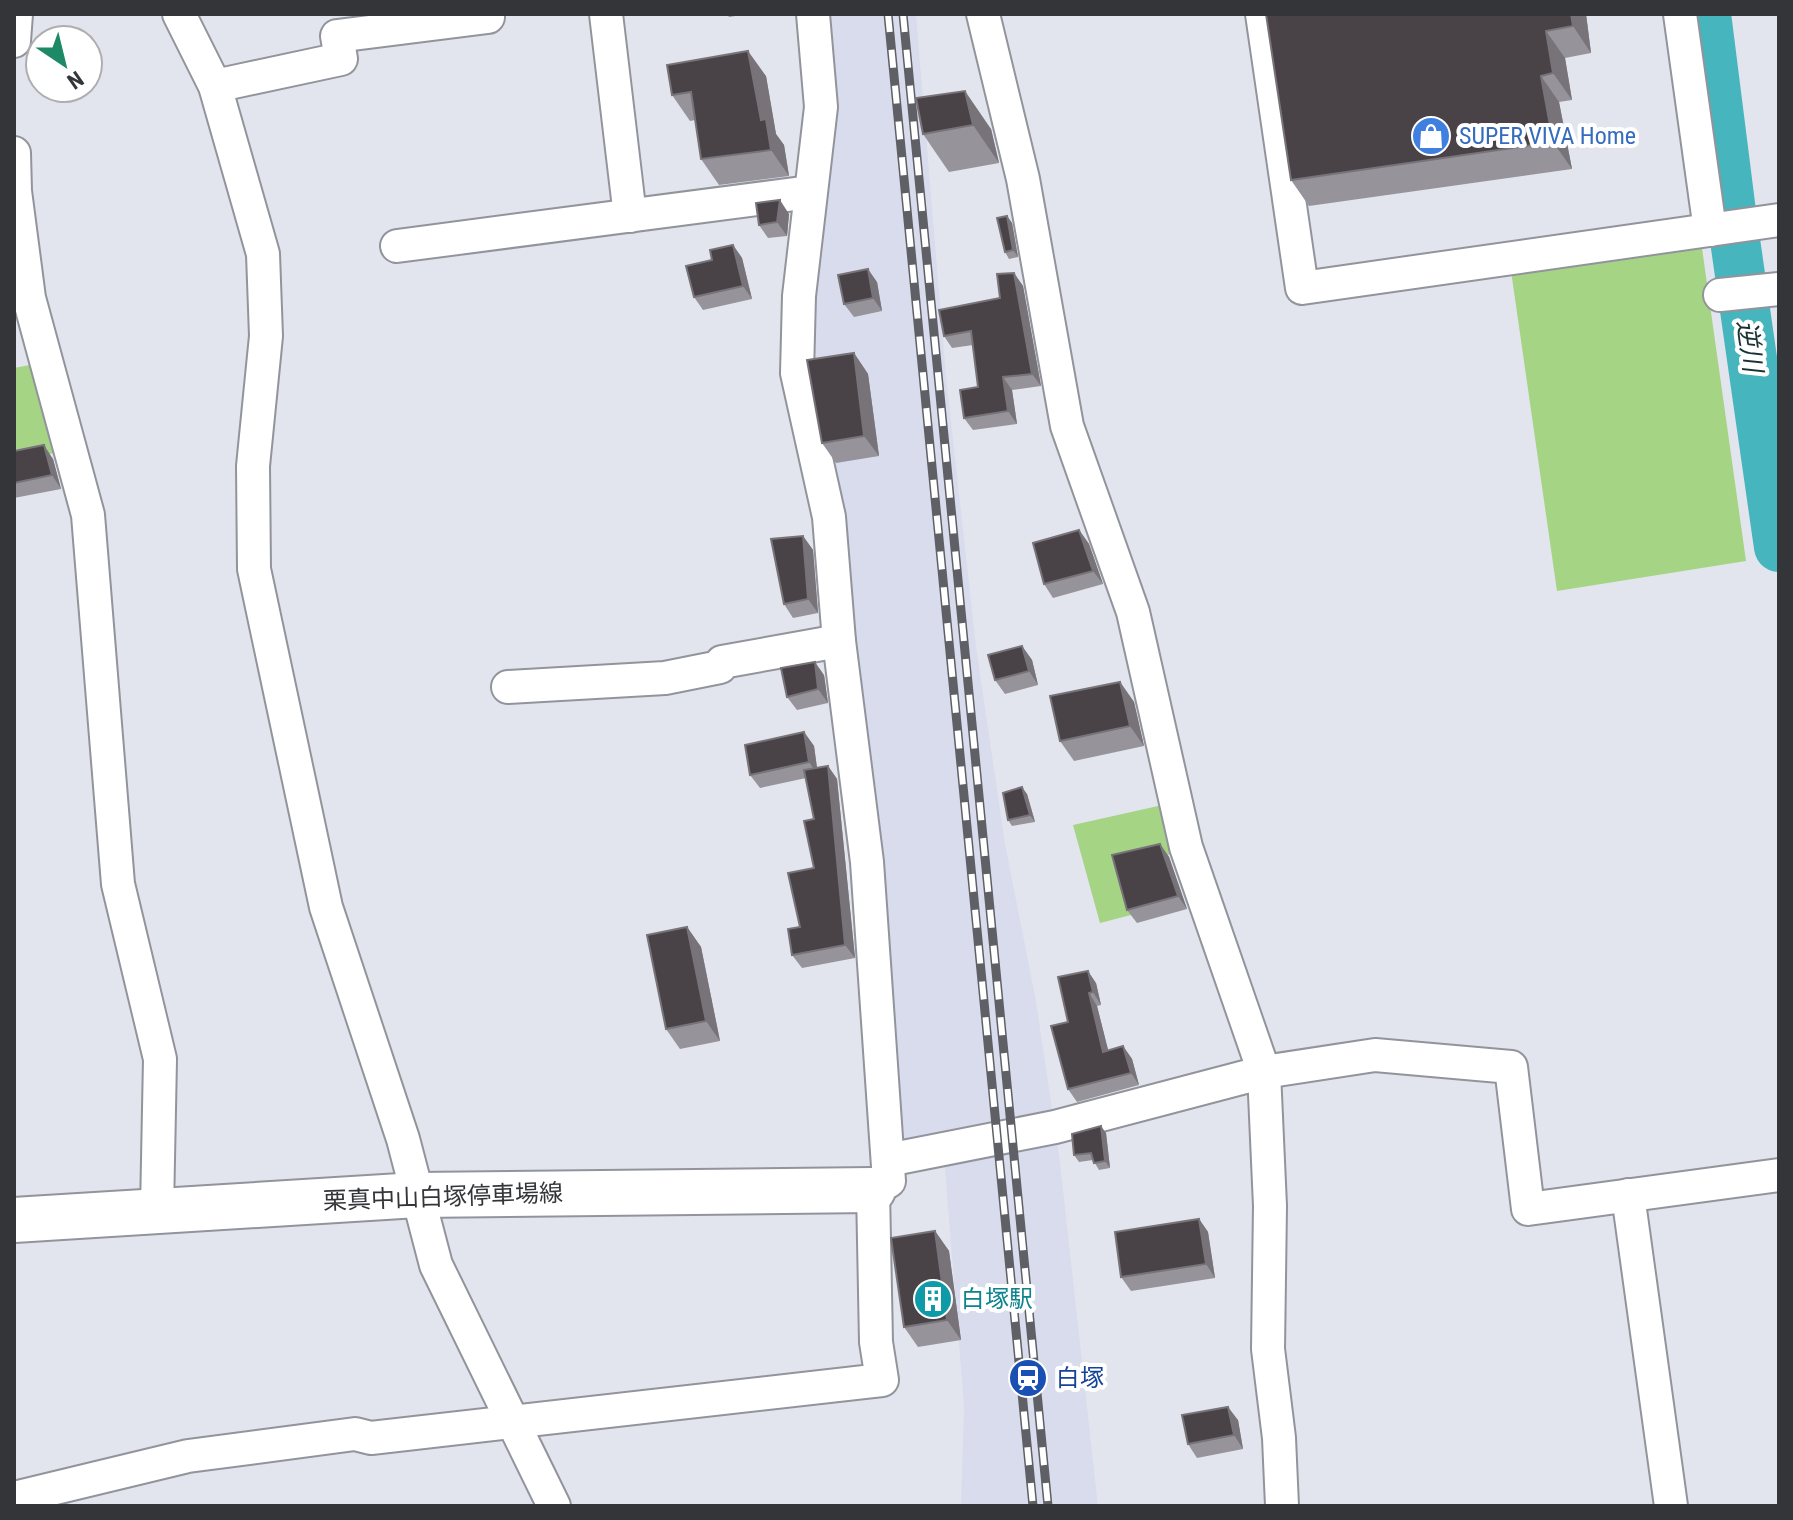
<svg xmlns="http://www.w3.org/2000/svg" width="1793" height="1520" viewBox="0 0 1793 1520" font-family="'Roboto Condensed','Noto Sans JP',sans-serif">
	<rect width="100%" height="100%" fill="#e3e5ee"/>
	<!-- built -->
	<path fill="#d9dced" d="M822,14H916L946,376L976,646L1005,844L1036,1001L1060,1162L1098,1506H961L964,1406L944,1157L904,1150L860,731L806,378Z"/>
	<!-- green -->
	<g fill="#a5d485">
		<path d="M1701,241L1746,561L1557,591L1511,271Z"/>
		<path d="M40,363L65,451L14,461V368Z"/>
		<path d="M1167,804L1179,852L1118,868L1131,915L1100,923L1073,825Z"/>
	</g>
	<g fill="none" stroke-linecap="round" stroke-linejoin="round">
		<!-- river -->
		<g stroke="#47b5bd" stroke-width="50">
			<path d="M1706,14L1731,212"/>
			<path d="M1735,240L1779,547"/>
		</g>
		<defs>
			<g id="street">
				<path d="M179,14L215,86L263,254L266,336L253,466L254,569L326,907L403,1139L436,1265L554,1506"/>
				<path d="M606,14L630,216"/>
				<path d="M983,14L1023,179L1067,426L1133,612L1186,847L1264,1072L1270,1206L1268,1349L1279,1438L1282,1506"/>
				<path d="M1262,14L1302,288L1779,220"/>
				<path d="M1680,14L1710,230"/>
				<path d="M14,41L16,14"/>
				<path d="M215,86L341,59L337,36L488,17"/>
				<path d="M14,153L15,191L29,298L88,515L118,884L160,1059L157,1210"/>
				<path d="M397,246L810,192"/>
				<path d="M1720,295L1779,289"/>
				<path d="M508,687L665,678L720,667L722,662L839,641"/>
				<path d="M888,1160L1055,1127L1264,1072L1375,1055L1511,1067L1528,1209L1779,1175"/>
				<path d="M1628,1195L1671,1506"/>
				<path d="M14,1498L188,1456L355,1434L371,1438L882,1380L876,1342L873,1190L889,1181L867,862L839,641L829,517L797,373L799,296L821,107L813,14"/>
			</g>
			<path id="secondary" d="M14,1220L417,1195L873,1190"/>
		</defs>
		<!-- street casing -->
		<use href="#street" stroke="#92949c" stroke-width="36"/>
		<!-- secondary casing -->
		<use href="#secondary" stroke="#92949c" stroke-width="48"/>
		<!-- street -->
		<use href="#street" stroke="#fff" stroke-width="32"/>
		<!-- secondary -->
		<use href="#secondary" stroke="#fff" stroke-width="44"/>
		<defs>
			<g id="rail">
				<path d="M888,14L1033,1506"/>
				<path d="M903,14L1048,1506"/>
			</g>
		</defs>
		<!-- rail casing -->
		<use href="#rail" stroke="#5f6065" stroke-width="9"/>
		<!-- rail -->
		<use href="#rail" stroke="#fff" stroke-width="6" stroke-dasharray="18" stroke-linecap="butt"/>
	</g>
	<!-- wall -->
	<g fill="#96949a">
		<path d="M727,14H748L729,17Z"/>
		<path d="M1266,14H1586L1591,53L1565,58L1572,100L1559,102L1572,169L1309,206L1291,180Z"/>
		<path d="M766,76L776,134L784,145L789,176L719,185L701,159L695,120L690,121L672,95Z"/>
		<path d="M916,98L991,129L999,163L949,172L923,134Z"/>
		<path d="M789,214L787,236L768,238L759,225Z"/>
		<path d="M1007,216L1012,223L1018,257L1009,259L1005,252Z"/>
		<path d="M733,245L742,258L752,299L703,310L694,297Z"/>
		<path d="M1014,273L1023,286L1041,386L1012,390L1017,424L973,430L964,418L978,387L973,345L952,348L944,336L1000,298Z"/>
		<path d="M877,282L882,311L854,317L844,304Z"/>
		<path d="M854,353L868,374L879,456L836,463L822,443Z"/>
		<path d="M14,451L53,459L61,489L14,498Z"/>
		<path d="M1079,530L1089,544L1103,584L1053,598L1044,584Z"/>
		<path d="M803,536L813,550L818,613L793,618L784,604Z"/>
		<path d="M1022,646L1032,660L1038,685L1005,694L995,680Z"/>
		<path d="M824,675L828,703L797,710L787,697Z"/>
		<path d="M1120,682L1134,702L1144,746L1074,761L1060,741Z"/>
		<path d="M804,732L814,746L817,768L828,766L837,779L855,958L802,968L792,955L800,927L814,868V819L806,778L760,788L750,775Z"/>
		<path d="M1027,794L1035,822L1012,826L1008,820Z"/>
		<path d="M1160,844L1169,857L1187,909L1137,923L1127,910Z"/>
		<path d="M687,927L701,947L720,1041L680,1049L666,1029Z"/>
		<path d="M1096,983L1101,1005L1097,1006L1108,1051L1123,1046L1132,1059L1139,1085L1077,1102L1068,1089V1022Z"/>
		<path d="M1106,1133L1110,1168L1099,1170L1093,1160L1079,1162L1074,1155Z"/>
		<path d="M1199,1219L1208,1232L1215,1278L1131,1291L1121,1277Z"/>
		<path d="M935,1231L949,1251L961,1340L918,1347L904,1327Z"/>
		<path d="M1238,1420L1243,1449L1197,1458L1188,1444Z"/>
	</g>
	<!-- shaded-wall -->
	<g fill="#777379">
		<path d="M1571,14H1586L1591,53L1573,26Z"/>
		<path d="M1546,31L1565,58L1572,100L1553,73Z"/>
		<path d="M748,51L766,76L776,134L784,145L789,176L771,150L761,120Z"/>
		<path d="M1541,76L1559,102L1572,169L1553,142Z"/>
		<path d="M965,91L991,129L999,163L973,125Z"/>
		<path d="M780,200L789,214L787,236L777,222Z"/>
		<path d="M1007,216L1012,223L1018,257L1013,250Z"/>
		<path d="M733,245L742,258L752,299L743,286Z"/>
		<path d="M868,269L877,282L882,311L873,298Z"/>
		<path d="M1014,273L1023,286L1041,386L1032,374Z"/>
		<path d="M854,353L868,374L879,456L864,436Z"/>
		<path d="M1003,377L1012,390L1017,424L1008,411Z"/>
		<path d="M44,445L53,459L61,489L52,475Z"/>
		<path d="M1079,530L1089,544L1103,584L1093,571Z"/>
		<path d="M803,536L813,550L818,613L808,599Z"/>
		<path d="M1022,646L1032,660L1038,685L1029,671Z"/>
		<path d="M815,662L824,675L828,703L818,689Z"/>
		<path d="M1120,682L1134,702L1144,746L1130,726Z"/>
		<path d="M804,732L814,746L818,775L809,762Z"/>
		<path d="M828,766L837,779L855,958L845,945Z"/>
		<path d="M1022,787L1027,794L1035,822L1030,815Z"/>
		<path d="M1160,844L1169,857L1187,909L1178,896Z"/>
		<path d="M687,927L701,947L720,1041L706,1021Z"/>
		<path d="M1088,971L1096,983L1101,1005L1093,992Z"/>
		<path d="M1089,993L1097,1006L1112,1065L1103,1052Z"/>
		<path d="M1123,1046L1132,1059L1139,1085L1131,1073Z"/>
		<path d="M1101,1126L1106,1133L1110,1168L1105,1161Z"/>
		<path d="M1199,1219L1208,1232L1215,1278L1206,1264Z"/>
		<path d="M935,1231L949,1251L961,1340L947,1320Z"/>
		<path d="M1228,1407L1238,1420L1243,1449L1234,1435Z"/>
	</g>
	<!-- building -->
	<g fill="#494247" stroke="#777379" stroke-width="2">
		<path d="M1266,14H1571L1573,26L1546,31L1553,73L1541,76L1553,142L1291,180Z"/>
		<path d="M748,51L761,120L766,119L771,150L701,159L691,92L672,95L667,65Z"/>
		<path d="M965,91L973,125L923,134L916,98Z"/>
		<path d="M780,200L777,222L759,225L756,203Z"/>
		<path d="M1007,216L1013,250L1005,252L997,218Z"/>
		<path d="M733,245L743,286L694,297L686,266L712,260L710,250Z"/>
		<path d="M868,269L873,298L844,304L838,275Z"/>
		<path d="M1014,273L1032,374L1003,377L1008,411L964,418L960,390L978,387L971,331L944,336L939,310L1000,298L997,274Z"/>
		<path d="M854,353L864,436L822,443L807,360Z"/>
		<path d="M44,445L52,475L14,483V451Z"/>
		<path d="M1079,530L1093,571L1044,584L1033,543Z"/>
		<path d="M803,536L808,599L784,604L771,539Z"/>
		<path d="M1022,646L1029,671L995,680L988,655Z"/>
		<path d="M815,662L818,689L787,697L781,668Z"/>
		<path d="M1120,682L1130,726L1060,741L1050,696Z"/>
		<path d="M804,732L809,762L750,775L745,745Z"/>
		<path d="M828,766L845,945L792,955L788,929L800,927L788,873L814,868L804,821L814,819L804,770Z"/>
		<path d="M1022,787L1030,815L1008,820L1003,793Z"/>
		<path d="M1160,844L1178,896L1127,910L1112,855Z"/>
		<path d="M687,927L706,1021L666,1029L647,935Z"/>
		<path d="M1088,971L1093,992L1089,993L1103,1052L1123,1046L1131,1073L1068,1089L1051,1026L1068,1022L1058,977Z"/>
		<path d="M1101,1126L1105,1161L1094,1163L1091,1153L1074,1155L1072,1134Z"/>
		<path d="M1199,1219L1206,1264L1121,1277L1115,1232Z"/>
		<path d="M935,1231L947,1320L904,1327L891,1238Z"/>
		<path d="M1228,1407L1234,1435L1188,1444L1182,1415Z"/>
	</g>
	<!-- icons -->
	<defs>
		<symbol id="shop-disc" viewBox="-11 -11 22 22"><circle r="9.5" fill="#3f7fe0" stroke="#fff"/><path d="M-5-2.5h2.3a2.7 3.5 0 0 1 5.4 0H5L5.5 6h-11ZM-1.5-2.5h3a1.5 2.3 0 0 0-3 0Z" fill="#fff"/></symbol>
		<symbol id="building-disc" viewBox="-11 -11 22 22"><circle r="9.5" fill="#0f9aa8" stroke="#fff"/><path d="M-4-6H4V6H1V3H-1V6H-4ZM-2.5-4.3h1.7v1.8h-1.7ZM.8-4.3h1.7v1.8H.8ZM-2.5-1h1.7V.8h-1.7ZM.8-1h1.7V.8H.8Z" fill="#fff"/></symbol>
		<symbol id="station-disc" viewBox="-11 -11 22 22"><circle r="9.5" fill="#1a4fb4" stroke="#fff"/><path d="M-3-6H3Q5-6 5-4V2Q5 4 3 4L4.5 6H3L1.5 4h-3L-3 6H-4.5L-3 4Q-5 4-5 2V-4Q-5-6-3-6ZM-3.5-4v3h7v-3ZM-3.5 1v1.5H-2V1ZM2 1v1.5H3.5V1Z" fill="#fff"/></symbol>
	</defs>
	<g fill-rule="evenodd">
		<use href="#shop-disc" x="1409" y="114" width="44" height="44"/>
		<use href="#building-disc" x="911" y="1277" width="44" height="44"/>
		<use href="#station-disc" x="1006" y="1356" width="44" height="44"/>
	</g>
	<g text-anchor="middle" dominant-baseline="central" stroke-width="8" stroke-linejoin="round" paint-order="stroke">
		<!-- shop labels -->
		<g font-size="24" fill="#366cbe" stroke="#fff" text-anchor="start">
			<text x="1459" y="136">SUPER VIVA Home</text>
		</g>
		<!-- street labels -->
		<g font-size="24" fill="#343538" stroke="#fff">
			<text transform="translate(443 1197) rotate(-2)">栗真中山白塚停車場線</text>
		</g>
		<!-- culture labels -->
		<g font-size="24" fill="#0d838f" stroke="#fff" text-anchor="start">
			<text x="961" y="1299">白塚駅</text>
		</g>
		<!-- transit labels -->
		<g font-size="24" fill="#164399" stroke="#fff" text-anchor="start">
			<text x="1056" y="1378">白塚</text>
		</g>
		<!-- water labels -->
		<g font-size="26" font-style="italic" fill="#193234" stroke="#fff">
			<text transform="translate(1750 346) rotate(82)">逆川</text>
		</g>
	</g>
	<!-- border -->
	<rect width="1793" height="1520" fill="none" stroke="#343538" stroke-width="32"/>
	<!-- north arrow -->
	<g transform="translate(64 64) rotate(145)"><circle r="38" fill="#ffffff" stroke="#aeaeaf" stroke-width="2"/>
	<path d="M0-6L14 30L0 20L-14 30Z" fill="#1d8966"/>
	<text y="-12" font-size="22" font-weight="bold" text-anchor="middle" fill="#343538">N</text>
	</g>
</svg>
